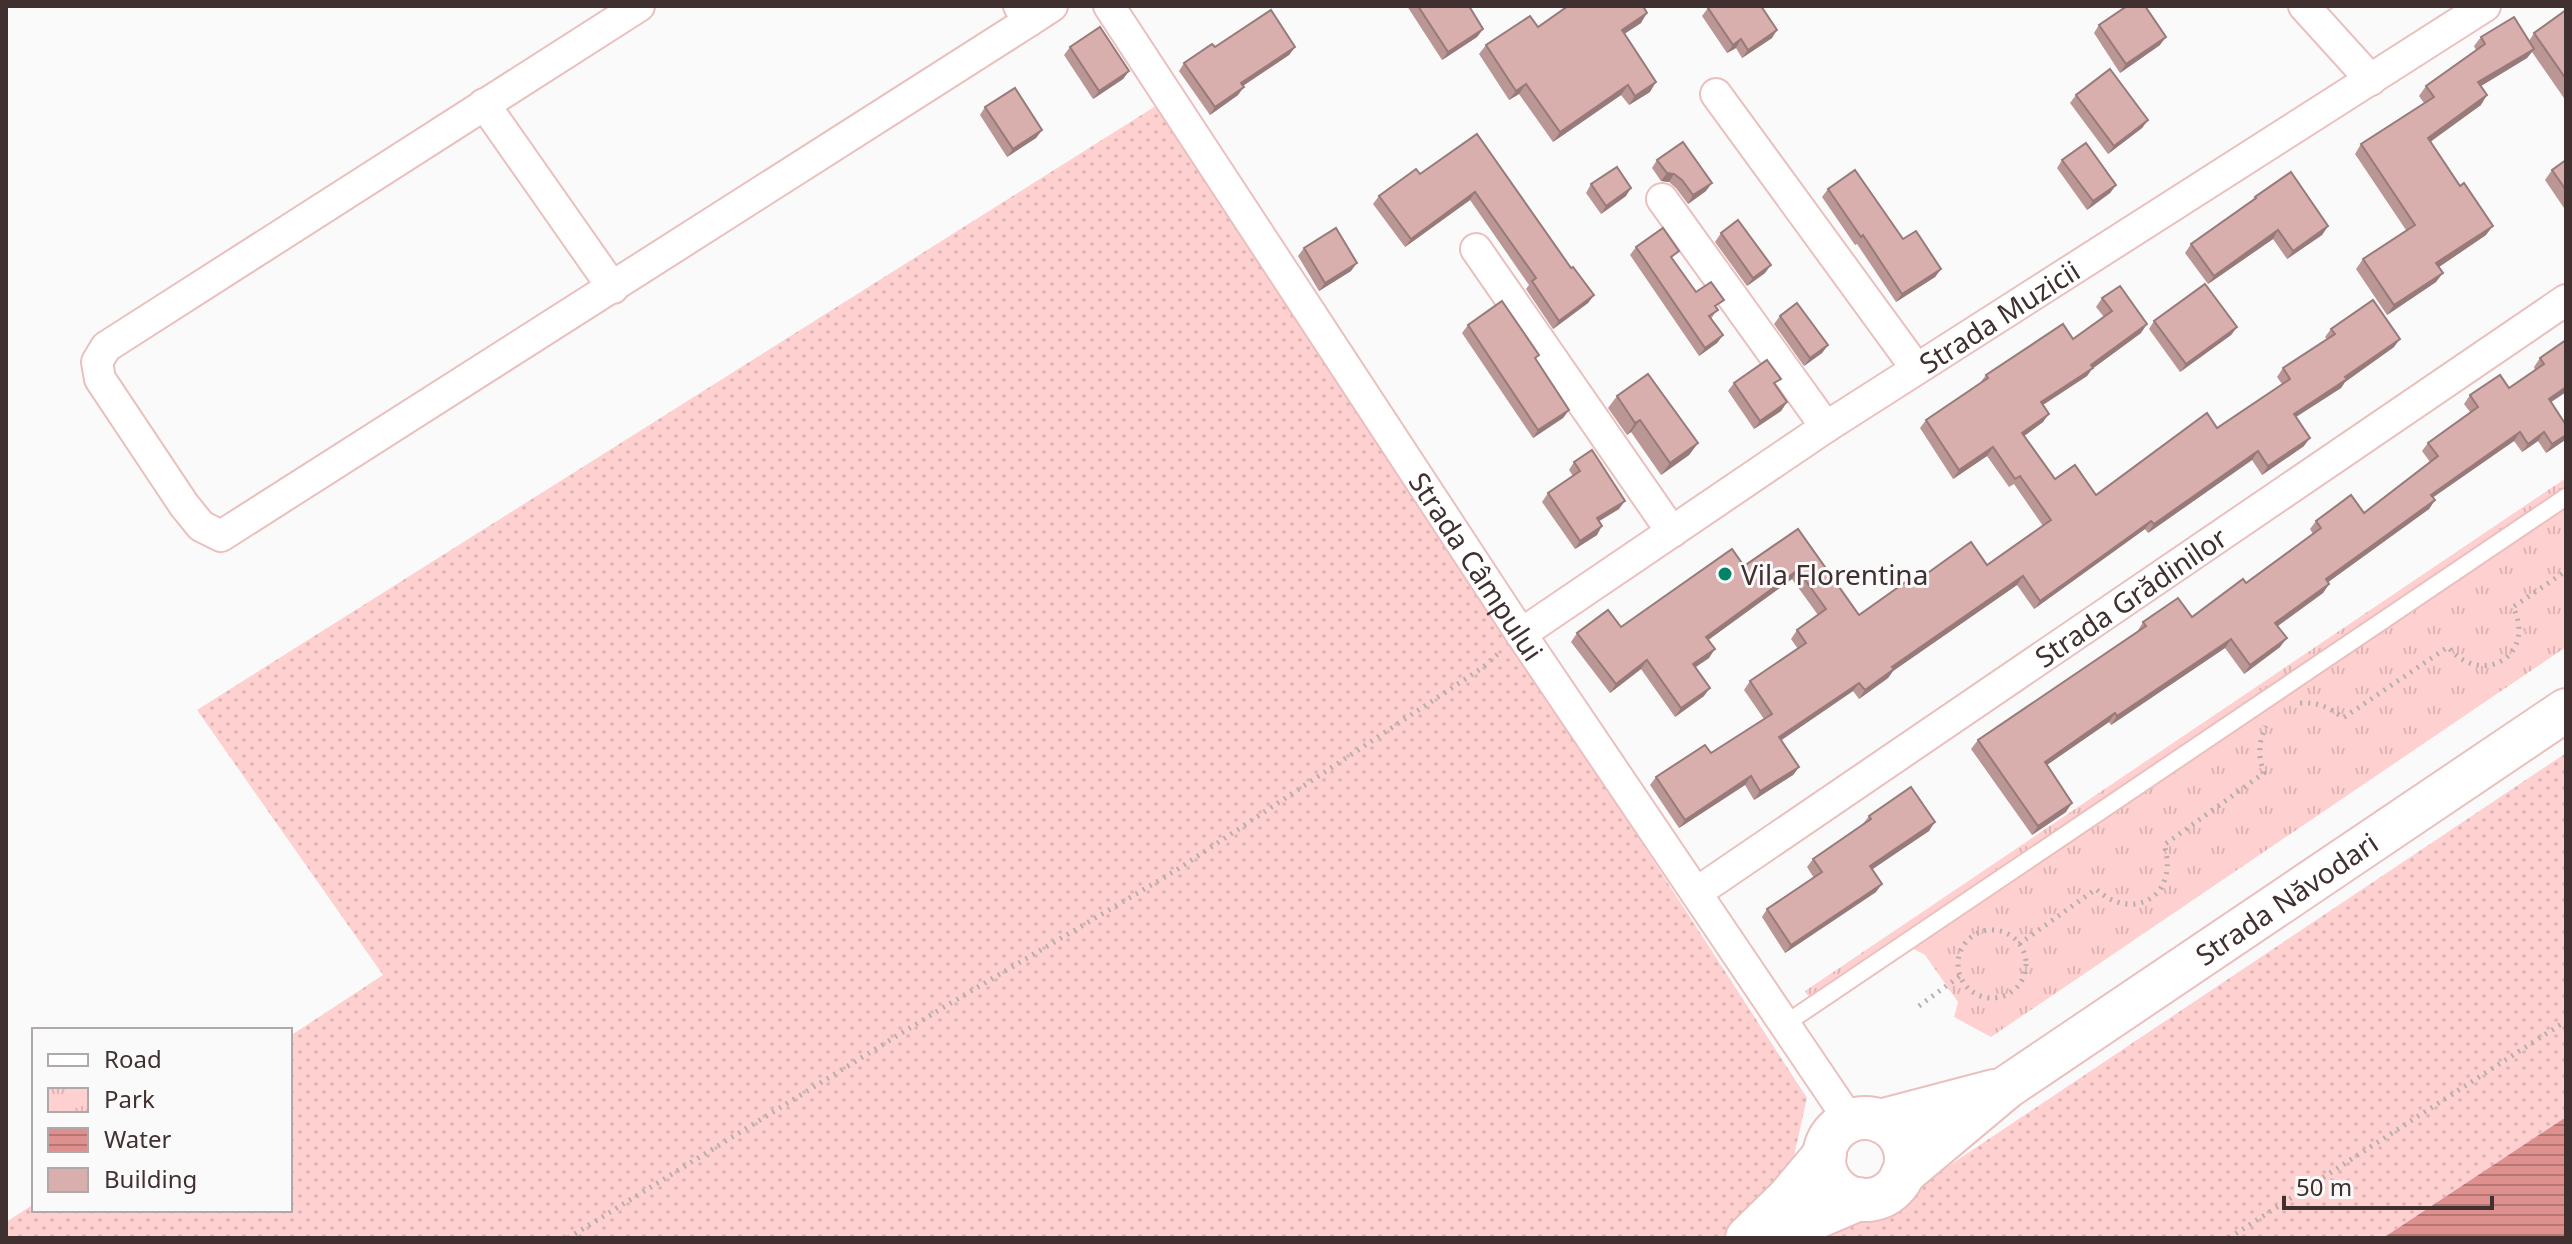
<svg xmlns="http://www.w3.org/2000/svg" width="2572" height="1244" viewBox="0 0 2572 1244" font-family="'Noto Sans',sans-serif">
	<defs>
		<pattern id="grass-dots" width="8" height="8" patternUnits="userSpaceOnUse" patternTransform="scale(2)"><rect width="8" height="8" fill="#fed1d0"/><path d="M2 2h.1M6 6h.1" fill="none" stroke="#dbb4b3" stroke-width="1.8" stroke-linecap="round"/></pattern>
		<pattern id="park-tufts" width="24" height="20" patternUnits="userSpaceOnUse" patternTransform="scale(2)"><rect width="24" height="20" fill="#fed1d0"/><path d="M3 7l-1-3M5 7V3M7 7l1-3M15 17l-1-3M17 17v-4M19 17l1-3" fill="none" stroke="#dbb4b3"/></pattern>
		<pattern id="water-rules" width="6" height="5" patternUnits="userSpaceOnUse" patternTransform="scale(2)"><rect width="6" height="5" fill="#de908f"/><path d="M0 2.5h6" fill="none" stroke="#b57675"/></pattern>
	</defs>
	<rect width="100%" height="100%" fill="#fafafa"/>
	<!-- grass -->
	<path fill="url(#grass-dots)" d="M1162,102L1807,1098L1791,1169L1833,1229L1890,1214L1941,1171L2566,753V1117L2383,1238H6V1222L34,1204V1210H290V1036L383,975L197,710Z"/>
	<!-- park -->
	<path fill="url(#park-tufts)" d="M2566,478V647L1991,1037L1954,1017L1958,1002L1925,955L1910,947L1817,1009L1805,991Z"/>
	<!-- water -->
	<path fill="url(#water-rules)" d="M2566,1117V1238H2383Z"/>
	<g fill="none" stroke-linecap="round" stroke-linejoin="round">
		<defs>
			<path id="lane" d="M1785,1024L2566,497"/>
			<g id="street">
				<path d="M639,6L106,347L97,362L100,379L184,505L201,526L221,536L1029,21"/>
				<path d="M1019,6L1029,21L1052,6"/>
				<path id="s1" d="M1109,6L1521,634L1850,1121"/>
				<path d="M2304,6L2371,80"/>
				<path d="M1716,94L1916,368"/>
				<path d="M484,104L613,288"/>
				<path d="M1662,199L1826,427"/>
				<path d="M1476,249L1672,532"/>
				<path id="s2" d="M1521,634L1826,427L2485,6"/>
				<path id="s3" d="M1696,893L2566,300"/>
			</g>
			<g id="secondary">
				<circle cx="1865" cy="1159" r="41"/>
				<path d="M1880,1121L1994,1091"/>
				<path id="s4" d="M1902,1175L2007,1087L2566,710"/>
				<path d="M1747,1238L1788,1198L1825,1154"/>
				<path d="M1768,1238L1859,1199"/>
			</g>
		</defs>
		<!-- lane casing -->
		<use href="#lane" stroke="#eac0bf" stroke-width="20"/>
		<!-- street casing -->
		<use href="#street" stroke="#eac0bf" stroke-width="34"/>
		<!-- secondary casing -->
		<use href="#secondary" stroke="#eac0bf" stroke-width="46"/>
		<!-- path -->
		<g stroke="#b4aeae" stroke-width="5" stroke-dasharray="2 6" stroke-linecap="butt">
			<path d="M2300,703C2318,702 2329,707 2343,718L2448,647C2482,688 2537,655 2513,607L2566,571"/>
			<circle cx="1992" cy="964" r="34"/>
			<path d="M2019,944L2096,889C2134,924 2180,894 2164,845L2264,773C2258,756 2258,743 2266,726"/>
			<path d="M1919,1006L1960,976"/>
			<path d="M568,1238L939,1010L1175,871L1482,668L1501,651"/>
			<path d="M2229,1238L2566,1021"/>
		</g>
		<!-- lane -->
		<use href="#lane" stroke="#fff" stroke-width="16"/>
		<!-- street -->
		<use href="#street" stroke="#fff" stroke-width="30"/>
		<!-- secondary -->
		<use href="#secondary" stroke="#fff" stroke-width="42"/>
	</g>
	<!-- wall -->
	<g fill="#ba9695">
		<path d="M1407,6H1469L1483,29L1477,37L1442,60Z"/>
		<path d="M1708,8L1772,38L1742,58L1736,48L1727,53L1702,16Z"/>
		<path d="M2566,10V101L2532,52L2527,58L2481,86V105L2430,141L2486,235L2439,267L2436,282L2387,315L2356,269L2363,259L2406,230L2355,154L2361,144L2424,103L2419,96L2426,86L2476,50L2474,46L2481,37L2529,41L2534,33Z"/>
		<path d="M1641,23L1624,34L1650,92L1629,105L1621,95L1553,142L1519,94L1509,100L1479,54L1486,45L1538,27Z"/>
		<path d="M2099,25L2160,45L2120,73L2094,33Z"/>
		<path d="M1070,47L1129,71L1123,79L1093,99L1064,55Z"/>
		<path d="M1215,47H1295L1289,55L1243,86L1238,95L1210,115L1179,71L1184,63Z"/>
		<path d="M2076,95L2148,120L2142,128L2108,154L2070,103Z"/>
		<path d="M985,107L1042,130L1036,138L1007,157L980,115Z"/>
		<path d="M1477,134L1571,268L1594,295L1588,303L1553,329L1526,289L1529,285L1470,200L1405,247L1373,204L1379,196L1420,174Z"/>
		<path d="M1657,160L1706,191L1688,204L1676,188L1669,182L1661,181L1652,168Z"/>
		<path d="M2062,160L2116,185L2110,193L2087,210L2057,168Z"/>
		<path d="M2566,160V211L2545,180L2552,170Z"/>
		<path d="M1591,184L1626,196L1601,214L1586,193Z"/>
		<path d="M1828,189L1903,239L1941,269L1935,277L1896,302L1857,244L1855,245L1822,197Z"/>
		<path d="M2255,197L2328,226L2322,235L2287,259L2273,239L2208,284L2185,253L2191,244L2252,201Z"/>
		<path d="M1721,233L1765,273L1747,286L1715,242Z"/>
		<path d="M1636,247L1673,259L1696,292L1718,308L1711,319L1723,335L1717,343L1699,356L1630,255Z"/>
		<path d="M1304,248L1351,271L1319,291L1298,256Z"/>
		<path d="M2102,298L2141,333L2092,369L2087,376L2043,405V422L2024,436L2055,479L2096,495L2217,428L2282,384L2277,377L2283,368L2327,339L2325,337L2331,329L2394,347L2345,382L2341,388L2296,417L2304,446L2262,475L2252,460L2148,533L2145,529L2034,609L2017,585L1893,671L1888,678L1859,699L1853,691L1781,740L1799,767L1793,775L1754,800L1745,785L1679,828L1650,785L1656,777L1711,753L1764,719L1744,690L1750,681L1798,649L1791,639L1797,630L1818,615L1792,579L1708,640L1709,658L1695,667L1704,696L1675,717L1641,669L1610,693L1571,642L1577,633L1621,627L1744,566L1798,529L1859,615L1918,580L1987,565L2043,526L2014,484L2009,487L1987,456L1953,479L1920,428L1926,420L1980,383L1986,375L2073,339L2104,317L2096,307Z"/>
		<path d="M1780,316L1828,345L1822,353L1804,366L1774,324Z"/>
		<path d="M2154,321L2237,327L2231,335L2180,372L2149,329Z"/>
		<path d="M1468,325L1536,360L1569,410L1563,418L1533,438L1462,333Z"/>
		<path d="M2566,340V392L2551,402L2565,440L2546,453L2538,441L2522,452L2514,441L2433,497L2435,500L2429,509L2328,582L2329,584L2323,593L2278,626L2280,647L2244,674L2225,648L2111,725L2109,722L2047,765L2066,812L2032,835L1971,749L1978,740L2137,632L2143,622L2192,617L2246,583L2313,534L2310,529L2316,521L2364,513L2430,462L2422,451L2428,443L2470,412L2464,404L2470,395L2509,388L2535,370L2534,367L2540,358Z"/>
		<path d="M1734,383L1776,386L1787,402L1781,411L1754,429L1728,391Z"/>
		<path d="M1617,396L1698,443L1689,455L1661,475L1631,432L1627,435L1608,408Z"/>
		<path d="M1574,462L1619,509L1599,521L1597,535L1575,549L1542,502L1548,493L1573,476L1569,470Z"/>
		<path d="M1869,816L1929,831L1872,869L1876,892L1785,953L1762,917L1767,909L1814,878L1807,867L1813,859L1863,824Z"/>
	</g>
	<!-- shaded-wall -->
	<g fill="#977a79">
		<path d="M1647,13L1641,23L1615,40L1622,30Z"/>
		<path d="M1483,29L1477,37L1442,60L1448,52Z"/>
		<path d="M1777,30L1772,38L1742,58L1748,50Z"/>
		<path d="M2166,37L2160,45L2120,73L2126,64Z"/>
		<path d="M1741,39L1736,48L1727,53L1733,45Z"/>
		<path d="M1295,47L1289,55L1235,91L1241,83Z"/>
		<path d="M2534,49L2527,58L2471,92L2478,82Z"/>
		<path d="M1129,71L1123,79L1093,99L1099,91Z"/>
		<path d="M1656,82L1650,92L1629,105L1635,96Z"/>
		<path d="M1526,84L1519,94L1509,100L1516,91Z"/>
		<path d="M1628,85L1621,95L1553,142L1560,132Z"/>
		<path d="M1244,87L1238,95L1210,115L1215,107Z"/>
		<path d="M2487,95L2481,105L2422,148L2428,138Z"/>
		<path d="M2148,120L2142,128L2108,154L2114,146Z"/>
		<path d="M1042,130L1036,138L1007,157L1013,149Z"/>
		<path d="M1667,173L1674,174L1669,182L1661,181Z"/>
		<path d="M1712,183L1706,191L1688,204L1693,195Z"/>
		<path d="M2116,185L2110,193L2087,210L2093,201Z"/>
		<path d="M1631,188L1626,196L1601,214L1606,206Z"/>
		<path d="M1475,192L1470,200L1405,247L1411,239Z"/>
		<path d="M2328,226L2322,235L2287,259L2293,251Z"/>
		<path d="M2493,226L2486,235L2430,273L2436,263Z"/>
		<path d="M2278,230L2273,239L2208,284L2214,276Z"/>
		<path d="M1357,263L1351,271L1319,291L1325,283Z"/>
		<path d="M1771,265L1765,273L1747,286L1753,278Z"/>
		<path d="M1941,269L1935,277L1896,302L1902,294Z"/>
		<path d="M2443,273L2436,282L2387,315L2394,305Z"/>
		<path d="M1594,295L1588,303L1553,329L1559,321Z"/>
		<path d="M2147,324L2141,333L2092,369L2087,376L2035,410L2041,402Z"/>
		<path d="M2237,327L2231,335L2180,372L2186,364Z"/>
		<path d="M1723,335L1717,343L1699,356L1705,348Z"/>
		<path d="M2400,339L2394,347L2345,382L2341,388L2288,422L2294,414Z"/>
		<path d="M1828,345L1822,353L1804,366L1810,358Z"/>
		<path d="M2566,387V392L2542,408L2549,399Z"/>
		<path d="M1787,402L1781,411L1754,429L1760,421Z"/>
		<path d="M1569,410L1563,418L1533,438L1538,430Z"/>
		<path d="M2049,414L2043,422L2016,442L2022,433Z"/>
		<path d="M1640,420L1631,432L1627,435L1635,423Z"/>
		<path d="M2520,432L2514,441L2425,503L2431,495Z"/>
		<path d="M2544,432L2538,441L2522,452L2528,444Z"/>
		<path d="M2566,435L2565,440L2546,453L2552,444Z"/>
		<path d="M2310,438L2304,446L2262,475L2268,466Z"/>
		<path d="M1698,443L1689,455L1661,475L1670,463Z"/>
		<path d="M1993,447L1987,456L1953,479L1959,470Z"/>
		<path d="M2258,451L2252,460L2148,533L2154,524Z"/>
		<path d="M2435,500L2429,509L2320,588L2326,579Z"/>
		<path d="M1625,501L1619,509L1591,526L1597,518Z"/>
		<path d="M2151,521L2145,529L2034,609L2040,601Z"/>
		<path d="M1602,526L1597,535L1575,549L1580,541Z"/>
		<path d="M1798,570L1792,579L1700,646L1706,637Z"/>
		<path d="M2023,576L2017,585L1893,671L1888,678L1859,699L1865,690L1892,667Z"/>
		<path d="M2329,584L2323,593L2269,632L2275,623Z"/>
		<path d="M2287,638L2280,647L2244,674L2250,665Z"/>
		<path d="M2231,639L2225,648L2111,725L2117,716Z"/>
		<path d="M1715,649L1709,658L1687,673L1693,664Z"/>
		<path d="M1647,660L1641,669L1610,693L1616,684Z"/>
		<path d="M1859,683L1853,691L1773,746L1779,737Z"/>
		<path d="M1710,688L1704,696L1675,717L1681,708Z"/>
		<path d="M2115,713L2109,722L2038,771L2045,762Z"/>
		<path d="M1799,767L1793,775L1754,800L1760,791Z"/>
		<path d="M1751,776L1745,785L1679,828L1685,820Z"/>
		<path d="M2072,803L2066,812L2032,835L2038,826Z"/>
		<path d="M1935,822L1929,831L1864,875L1870,866Z"/>
		<path d="M1882,884L1876,892L1785,953L1791,945Z"/>
	</g>
	<!-- building -->
	<g fill="#d8afad" stroke="#977a79" stroke-width="2">
		<path d="M1418,6H1469L1483,29L1448,52Z"/>
		<path d="M1568,6H1643L1647,13L1622,30L1656,82L1635,96L1628,85L1560,132L1526,84L1516,91L1486,45L1530,16L1538,27Z"/>
		<path d="M1711,6H1761L1777,30L1748,50L1741,39L1733,45L1708,8Z"/>
		<path d="M2127,6H2145L2166,37L2126,64L2099,25Z"/>
		<path d="M1271,10L1295,47L1241,83L1244,87L1215,107L1184,63L1212,44L1215,47Z"/>
		<path d="M2566,10V79L2534,33Z"/>
		<path d="M2514,17L2534,49L2478,82L2487,95L2428,138L2460,186L2464,183L2493,226L2436,263L2443,273L2394,305L2363,259L2415,225L2361,144L2434,97L2426,86L2485,44L2481,37Z"/>
		<path d="M1100,27L1129,71L1099,91L1070,47Z"/>
		<path d="M2110,69L2148,120L2114,146L2076,95Z"/>
		<path d="M1015,88L1042,130L1013,149L985,107Z"/>
		<path d="M1477,134L1571,268L1573,267L1594,295L1559,321L1532,281L1536,278L1475,192L1411,239L1379,196L1416,169L1420,174Z"/>
		<path d="M1683,142L1712,183L1693,195L1682,180L1674,174L1667,173L1657,160Z"/>
		<path d="M2086,143L2116,185L2093,201L2062,160Z"/>
		<path d="M2566,160V190L2552,170Z"/>
		<path d="M1617,167L1631,188L1606,206L1591,184Z"/>
		<path d="M1855,170L1903,239L1916,231L1941,269L1902,294L1863,235L1861,237L1828,189Z"/>
		<path d="M2291,172L2328,226L2293,251L2278,230L2214,276L2191,244L2256,198L2255,197Z"/>
		<path d="M1738,220L1771,265L1753,278L1721,233Z"/>
		<path d="M1336,228L1357,263L1325,283L1304,248Z"/>
		<path d="M1663,228L1679,251L1671,257L1696,292L1711,282L1724,300L1715,306L1718,310L1709,316L1723,335L1705,348L1636,247Z"/>
		<path d="M2205,284L2237,327L2186,364L2154,321Z"/>
		<path d="M2120,286L2147,324L2091,365L2093,368L2041,402L2049,414L2022,433L2055,479L2075,465L2096,495L2207,413L2217,428L2290,379L2283,368L2335,334L2331,329L2373,300L2400,339L2345,377L2347,379L2294,414L2310,438L2268,466L2258,451L2154,524L2151,521L2040,601L2023,576L1892,667L1894,669L1865,690L1859,683L1779,737L1799,767L1760,791L1751,776L1685,820L1656,777L1705,745L1711,753L1772,714L1750,681L1806,643L1797,630L1826,609L1798,570L1706,637L1715,649L1693,664L1710,688L1681,708L1647,660L1616,684L1577,633L1608,610L1621,627L1732,549L1744,566L1798,529L1859,615L1914,576L1918,580L1971,542L1987,565L2051,520L2020,476L2015,479L1993,447L1959,470L1926,420L1988,378L1986,375L2063,324L2073,339L2112,311L2102,298Z"/>
		<path d="M1502,301L1539,355L1535,358L1569,410L1538,430L1468,325Z"/>
		<path d="M1797,303L1828,345L1810,358L1780,316Z"/>
		<path d="M2566,340V387L2549,399L2566,425V435L2552,444L2544,432L2528,444L2520,432L2431,495L2435,500L2326,579L2329,584L2275,623L2287,638L2250,665L2231,639L2117,716L2115,713L2045,762L2072,803L2038,826L1978,740L2146,626L2143,622L2178,598L2192,617L2243,579L2246,583L2321,528L2316,521L2351,495L2364,513L2438,456L2428,443L2478,407L2470,395L2500,375L2509,388L2544,364L2540,358Z"/>
		<path d="M1767,360L1781,379L1774,383L1787,402L1760,421L1734,383Z"/>
		<path d="M1648,374L1698,443L1670,463L1640,420L1635,423L1617,396Z"/>
		<path d="M1592,450L1625,501L1597,518L1602,526L1580,541L1548,493L1580,471L1574,462Z"/>
		<path d="M1911,787L1935,822L1870,866L1882,884L1791,945L1767,909L1822,872L1813,859L1871,819L1869,816Z"/>
	</g>
	<!-- markers -->
	<circle fill="#008467" stroke="#fafafa" stroke-width="3" cx="1725" cy="574" r="8"/>
	<g text-anchor="middle" dominant-baseline="central" stroke-width="6" stroke-linejoin="round" paint-order="stroke">
		<!-- street labels -->
		<g font-size="28" fill="#403030" stroke="#fafafa">
			<text stroke="none"><textPath href="#s2" startOffset="574">Strada Muzicii</textPath></text>
			<text stroke="none"><textPath href="#s1" startOffset="670">Strada Câmpului</textPath></text>
			<text stroke="none"><textPath href="#s3" startOffset="526">Strada Grădinilor</textPath></text>
			<text stroke="none"><textPath href="#s4" startOffset="474">Strada Năvodari</textPath></text>
		</g>
		<!-- poi labels -->
		<g font-size="28" fill="#403030" stroke="#fafafa" text-anchor="start">
			<text x="1741" y="574">Vila Florentina</text>
		</g>
	</g>
	<!-- border -->
	<rect width="2572" height="1244" fill="none" stroke="#403030" stroke-width="16"/>
	<!-- legend -->
	<rect x="32" y="1028" width="260" height="184" fill="#fafafa" stroke="#b0a9a9" stroke-width="2"/>
	<rect x="48" y="1054" width="40" height="12" fill="#ffffff" stroke="#b0a9a9" stroke-width="2"/>
	<text x="104" y="1068" font-size="24" fill="#403030">Road</text>
	<rect x="48" y="1088" width="40" height="24" fill="url(#park-tufts)" stroke="#b0a9a9" stroke-width="2"/>
	<text x="104" y="1108" font-size="24" fill="#403030">Park</text>
	<rect x="48" y="1128" width="40" height="24" fill="url(#water-rules)" stroke="#b0a9a9" stroke-width="2"/>
	<text x="104" y="1148" font-size="24" fill="#403030">Water</text>
	<rect x="48" y="1168" width="40" height="24" fill="#d8afad" stroke="#b0a9a9" stroke-width="2"/>
	<text x="104" y="1188" font-size="24" fill="#403030">Building</text>
	<!-- scale -->
	<path d="M2284 1196v12h208v-12" fill="none" stroke="#403030" stroke-width="4"/>
	<text x="2296" y="1196" font-size="24" fill="#403030" stroke="#fafafa" stroke-width="6" paint-order="stroke">50 m</text>
</svg>
